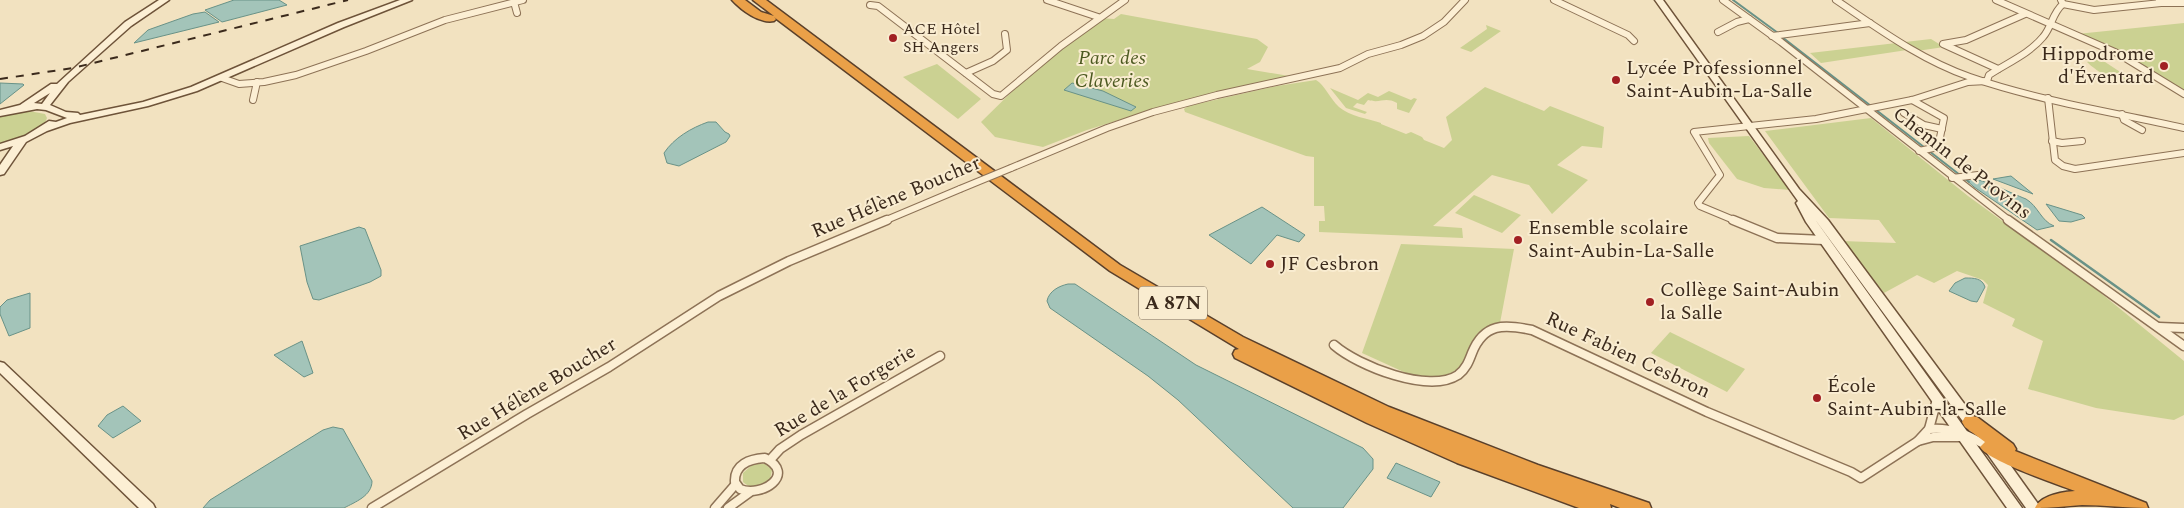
<svg xmlns="http://www.w3.org/2000/svg" width="2184" height="508" viewBox="0 0 2184 508" font-family="Spectral,serif">
	<rect width="100%" height="100%" fill="#f2e2c0"/>
	<!-- green -->
	<g fill="#cbd192">
		<path d="M1121,14L1257,39L1268,47L1260,62L1247,69L1289,76L1161,107L1087,130L1043,147L995,137L981,122L1033,71L1100,18L1114,19Z"/>
		<path d="M2184,23V91L2125,54L2077,34Z"/>
		<path d="M1486,25L1501,31L1471,52L1460,48L1487,29Z"/>
		<path d="M1931,39L1944,47L1917,51L1907,50L1821,63L1810,53Z"/>
		<path d="M2095,59L2105,62L2131,79C2118,85 2097,72 2087,62Z"/>
		<path d="M937,64L981,99L958,119L903,77Z"/>
		<path d="M1316,80C1325,85 1330,99 1339,107C1349,116 1369,119 1381,123V124L1406,134L1411,132L1422,137L1424,140L1444,148L1452,140L1446,117L1485,87L1544,111L1550,106L1604,127L1602,148L1582,146L1557,165L1588,180L1552,214L1529,185L1492,175L1433,226L1462,228L1463,238L1319,232V221H1325L1324,206H1314V157L1306,156L1185,112L1184,109L1188,106L1277,86Z"/>
		<path d="M1330,88L1358,100L1368,93L1378,97L1389,91L1411,100L1414,98L1417,99L1409,113L1397,109V103C1384,96 1381,104 1368,100L1364,105L1357,103L1353,107L1367,112L1365,114L1346,108Z"/>
		<path d="M29,111L45,114L47,118C41,135 16,141 0,144V117Z"/>
		<path d="M1871,118L1968,196L2097,290L2184,361V415L2174,420L2096,408L2028,389L2043,341L2012,326L2015,319L1983,303L1988,285L1983,280L1957,271L1934,283L1917,275L1884,293L1842,241L1896,243L1879,220L1829,218L1765,131Z"/>
		<path d="M1749,136L1790,190L1764,188L1737,179L1709,143L1708,138Z"/>
		<path d="M1474,195L1521,215L1502,233L1455,213Z"/>
		<path d="M1401,244L1514,249L1500,323L1479,332L1461,367L1444,377L1434,379L1406,373L1362,353Z"/>
		<path d="M1670,332L1745,369L1727,392L1651,353Z"/>
		<path d="M759,464H765L772,470L770,480C761,487 752,490 743,482V473L752,465Z"/>
	</g>
	<!-- water -->
	<g fill="#a3c4b9" stroke="#699287">
		<path d="M234,0H279L287,5L222,22L205,10Z"/>
		<path d="M205,12L219,22L134,43L148,30L193,14Z"/>
		<path d="M0,83L23,84L24,85L0,104Z"/>
		<path d="M1072,83L1103,91L1136,107L1131,111L1064,90Z"/>
		<path d="M708,122H716L725,132L729,134L730,136L726,142L679,166L667,163L664,153C674,138 691,128 708,122Z"/>
		<path d="M2011,176L2033,194L1993,179Z"/>
		<path d="M1964,178C1981,177 2010,193 2026,199C2038,206 2041,221 2054,226L2037,230L1974,187Z"/>
		<path d="M2046,204L2082,215L2085,218L2071,222L2059,221Z"/>
		<path d="M1262,207L1305,235L1299,242L1277,235L1251,264L1209,235Z"/>
		<path d="M359,227L365,229L381,270V276L370,282L319,300L313,299L307,282L300,246Z"/>
		<path d="M1965,278C1974,278 1982,278 1985,287L1977,302L1971,301L1949,291L1955,283Z"/>
		<path d="M1068,284H1075L1196,365L1363,448L1373,459V469L1343,508H1293L1178,400L1148,376L1050,308L1047,301C1049,291 1059,286 1068,284Z"/>
		<path d="M30,293V328L9,336L0,314V307L7,300Z"/>
		<path d="M302,341L313,373L304,377L274,355Z"/>
		<path d="M123,406L141,421L113,438L98,426L107,415Z"/>
		<path d="M333,427L343,429L372,481C372,496 355,502 344,508H203L210,500L323,430Z"/>
		<path d="M1396,463L1440,482L1431,497L1387,478Z"/>
	</g>
	<g fill="none" stroke-linecap="round" stroke-linejoin="round">
		<!-- stream-far1 -->
		<g stroke="#699287" stroke-width="2">
			<path d="M1733,0L1778,33"/>
			<path d="M1782,37L1969,182"/>
		</g>
		<!-- stream -->
		<path stroke="#699287" stroke-width="2.5" d="M2051,240L2159,317"/>
		<defs>
			<g id="street-far1">
				<path d="M1047,0L1098,17"/>
				<path d="M1554,0L1628,35L1634,41"/>
				<path d="M1723,0L1781,42L2010,221"/>
				<path d="M1836,0C1879,29 1921,60 1970,77C2039,101 2113,112 2184,128"/>
				<path d="M1996,0L2117,53L2184,94"/>
				<path d="M514,2L517,13"/>
				<path d="M2161,3H2184"/>
				<path d="M2063,4L2094,10L2161,3L2159,0"/>
				<path d="M870,5L878,6L993,94L1001,96L1061,46L1125,0"/>
				<path d="M1718,32L1737,22L1749,19"/>
				<path d="M1772,36L1870,23"/>
				<path d="M1998,69L1943,44L1966,40L2025,14"/>
				<path d="M966,73L993,61L1007,50L1005,34"/>
				<path d="M222,78L239,84L264,82L296,75L366,51L445,20L523,0"/>
				<path d="M1987,81L1989,75C2007,63 2029,54 2043,37C2052,27 2052,13 2063,4L2061,0"/>
				<path d="M2048,98L2055,160L2063,166L2075,169L2184,153"/>
				<path d="M253,100L257,82"/>
				<path d="M1912,100L1944,118L1938,147L1919,151"/>
				<path d="M1904,113L1924,125L1942,129"/>
				<path d="M2122,114L2124,120L2142,130"/>
				<path d="M2052,141L2062,143L2082,141"/>
				<path d="M1011,168L1107,128L1153,112L1217,95L1340,68L1368,54L1401,45L1423,36L1444,22L1465,0"/>
				<path d="M1952,178L1978,175"/>
				<path d="M884,221L960,189"/>
				<path d="M1736,221L1700,206L1698,203L1720,175L1694,132L1816,119L1912,100L1968,82L1987,81"/>
			</g>
			<g id="street">
				<path d="M1733,220L1777,238L1824,240"/>
				<path d="M2008,220L2184,346"/>
				<path d="M2159,327L2184,328"/>
				<path d="M1334,345C1358,366 1429,394 1458,375C1466,369 1469,361 1472,353C1484,323 1504,324 1532,330L1707,412L1851,472L1861,478L1918,441L1929,429C1955,427 1967,435 1989,447"/>
				<path d="M1929,429L1937,399"/>
				<path d="M1918,441L1933,437H1967"/>
				<path d="M765,458C797,474 762,498 740,489L735,482C734,464 750,459 765,458Z"/>
				<path d="M770,460L780,449L801,435L940,356"/>
				<path d="M372,508L527,414L609,367L719,296L789,261L887,220"/>
				<path d="M715,508L735,485"/>
				<path d="M728,508L750,492"/>
			</g>
			<g id="secondary">
				<path d="M159,0H169L131,26L68,82L50,105L66,112L78,113L80,115L143,102L191,87L338,23L400,0H412L344,27L197,91L148,106L70,123L47,131L26,142L4,174L0,175V165L13,146L0,150V144L25,136L49,121L56,122L67,118L46,110L37,109L0,116V110L20,105L51,84H57L125,22ZM50,93L42,104L34,103Z"/>
				<path d="M1655,0H1663L1799,189L1828,220L1980,425L1982,428L1980,431L1975,433L1970,431L1814,218L2022,508H2007L1806,222L1796,203L1798,201Z"/>
				<path d="M0,362L4,363L153,504L155,508H139L0,373Z"/>
				<path d="M1991,444L1996,445L2041,508H2026L1984,449L1986,445Z"/>
			</g>
			<g id="highway">
				<path d="M732,0H745L761,12L774,16L753,0H766L1120,265L1243,337L1389,407L1538,465L1649,503L1651,508H1620L1610,504L1611,508H1579L1457,463L1367,423L1235,358L1233,354L1235,350L1239,349L1110,271L774,17L776,19L774,21C760,24 741,10 732,0Z"/>
				<path d="M1971,416L1977,417L2013,444L2016,449L2015,451L2146,503L2148,508C2125,508 2105,505 2082,505C2066,506 2051,508 2035,508C2041,495 2062,492 2075,491C2057,484 1988,461 1980,447L1985,442L1965,427L1962,422L1965,417Z"/>
			</g>
		</defs>
		<!-- street-far1 casing -->
		<use href="#street-far1" stroke="#8d7256" stroke-width="8"/>
		<!-- street casing -->
		<use href="#street" stroke="#8d7256" stroke-width="11"/>
		<!-- secondary casing -->
		<use href="#secondary" stroke="#6e5339" stroke-width="3"/>
		<!-- highway casing -->
		<use href="#highway" stroke="#5a402b" stroke-width="3"/>
		<!-- street-far1 -->
		<use href="#street-far1" stroke="#fcefd4" stroke-width="6"/>
		<!-- street -->
		<use href="#street" stroke="#fcefd4" stroke-width="8"/>
		<!-- secondary -->
		<use href="#secondary" fill="#fcefd4" fill-rule="evenodd"/>
		<!-- highway -->
		<use href="#highway" fill="#eaa048" fill-rule="evenodd"/>
		<!-- rail -->
		<path stroke="#3b2a1c" stroke-width="2" stroke-dasharray="8 8" stroke-linecap="butt" d="M0,79L73,68L348,0"/>
		<defs>
			<path id="street-bridge" d="M960,189L1011,168"/>
		</defs>
		<!-- street-bridge casing -->
		<use href="#street-bridge" stroke="#8d7256" stroke-width="8" stroke-linecap="butt"/>
		<!-- street-bridge -->
		<use href="#street-bridge" stroke="#fcefd4" stroke-width="6"/>
	</g>
	<!-- markers -->
	<g fill="#a12023" stroke="#f9ecd0" stroke-width="2">
		<circle cx="893" cy="38" r="5"/>
		<circle cx="2164" cy="66" r="5"/>
		<circle cx="1616" cy="80" r="5"/>
		<circle cx="1518" cy="240" r="5"/>
		<circle cx="1270" cy="264" r="5"/>
		<circle cx="1650" cy="302" r="5"/>
		<circle cx="1817" cy="398" r="5"/>
	</g>
	<g text-anchor="middle" dominant-baseline="central" stroke-width="4" stroke-linejoin="round" paint-order="stroke">
		<!-- far-poi labels -->
		<g font-size="16" fill="#3b2a1c" stroke="#f9ecd0" text-anchor="start">
			<text x="903" y="29">ACE Hôtel<tspan x="903" dy="18">SH Angers</tspan></text>
		</g>
		<!-- shield labels -->
		<rect fill="#f9ecd0" stroke="#746452" stroke-width="1" x="1139" y="286.5" width="68" height="33" rx="4"/>
		<g font-size="19" font-weight="bold" fill="#3b2a1c">
			<text x="1173" y="303">A 87N</text>
		</g>
		<!-- poi labels -->
		<g font-size="20" fill="#3b2a1c" stroke="#f9ecd0" text-anchor="start">
			<text x="2154" y="54" text-anchor="end">Hippodrome<tspan x="2154" dy="23">d'Éventard</tspan></text>
			<text x="1626" y="68">Lycée Professionnel<tspan x="1626" dy="23">Saint-Aubin-La-Salle</tspan></text>
			<text x="1528" y="228">Ensemble scolaire<tspan x="1528" dy="23">Saint-Aubin-La-Salle</tspan></text>
			<text x="1280" y="264">JF Cesbron</text>
			<text x="1660" y="290">Collège Saint-Aubin<tspan x="1660" dy="23">la Salle</tspan></text>
			<text x="1827" y="386">École<tspan x="1827" dy="23">Saint-Aubin-la-Salle</tspan></text>
		</g>
		<!-- park labels -->
		<g font-size="20" font-style="italic" fill="#4c5920" stroke="#f9ecd0">
			<text x="1112" y="58">Parc des<tspan x="1112" dy="23">Claveries</tspan></text>
		</g>
		<!-- street labels -->
		<g font-size="20" fill="#3b2a1c" stroke="#f9ecd0">
			<text transform="translate(1962 163) rotate(38)">Chemin de Provins</text>
			<text transform="translate(896 197) rotate(-23)">Rue Hélène Boucher</text>
			<text transform="translate(1628 355) rotate(25)">Rue Fabien Cesbron</text>
			<text transform="translate(537 389) rotate(-31)">Rue Hélène Boucher</text>
			<text transform="translate(845 391) rotate(-31)">Rue de la Forgerie</text>
		</g>
	</g>
</svg>
